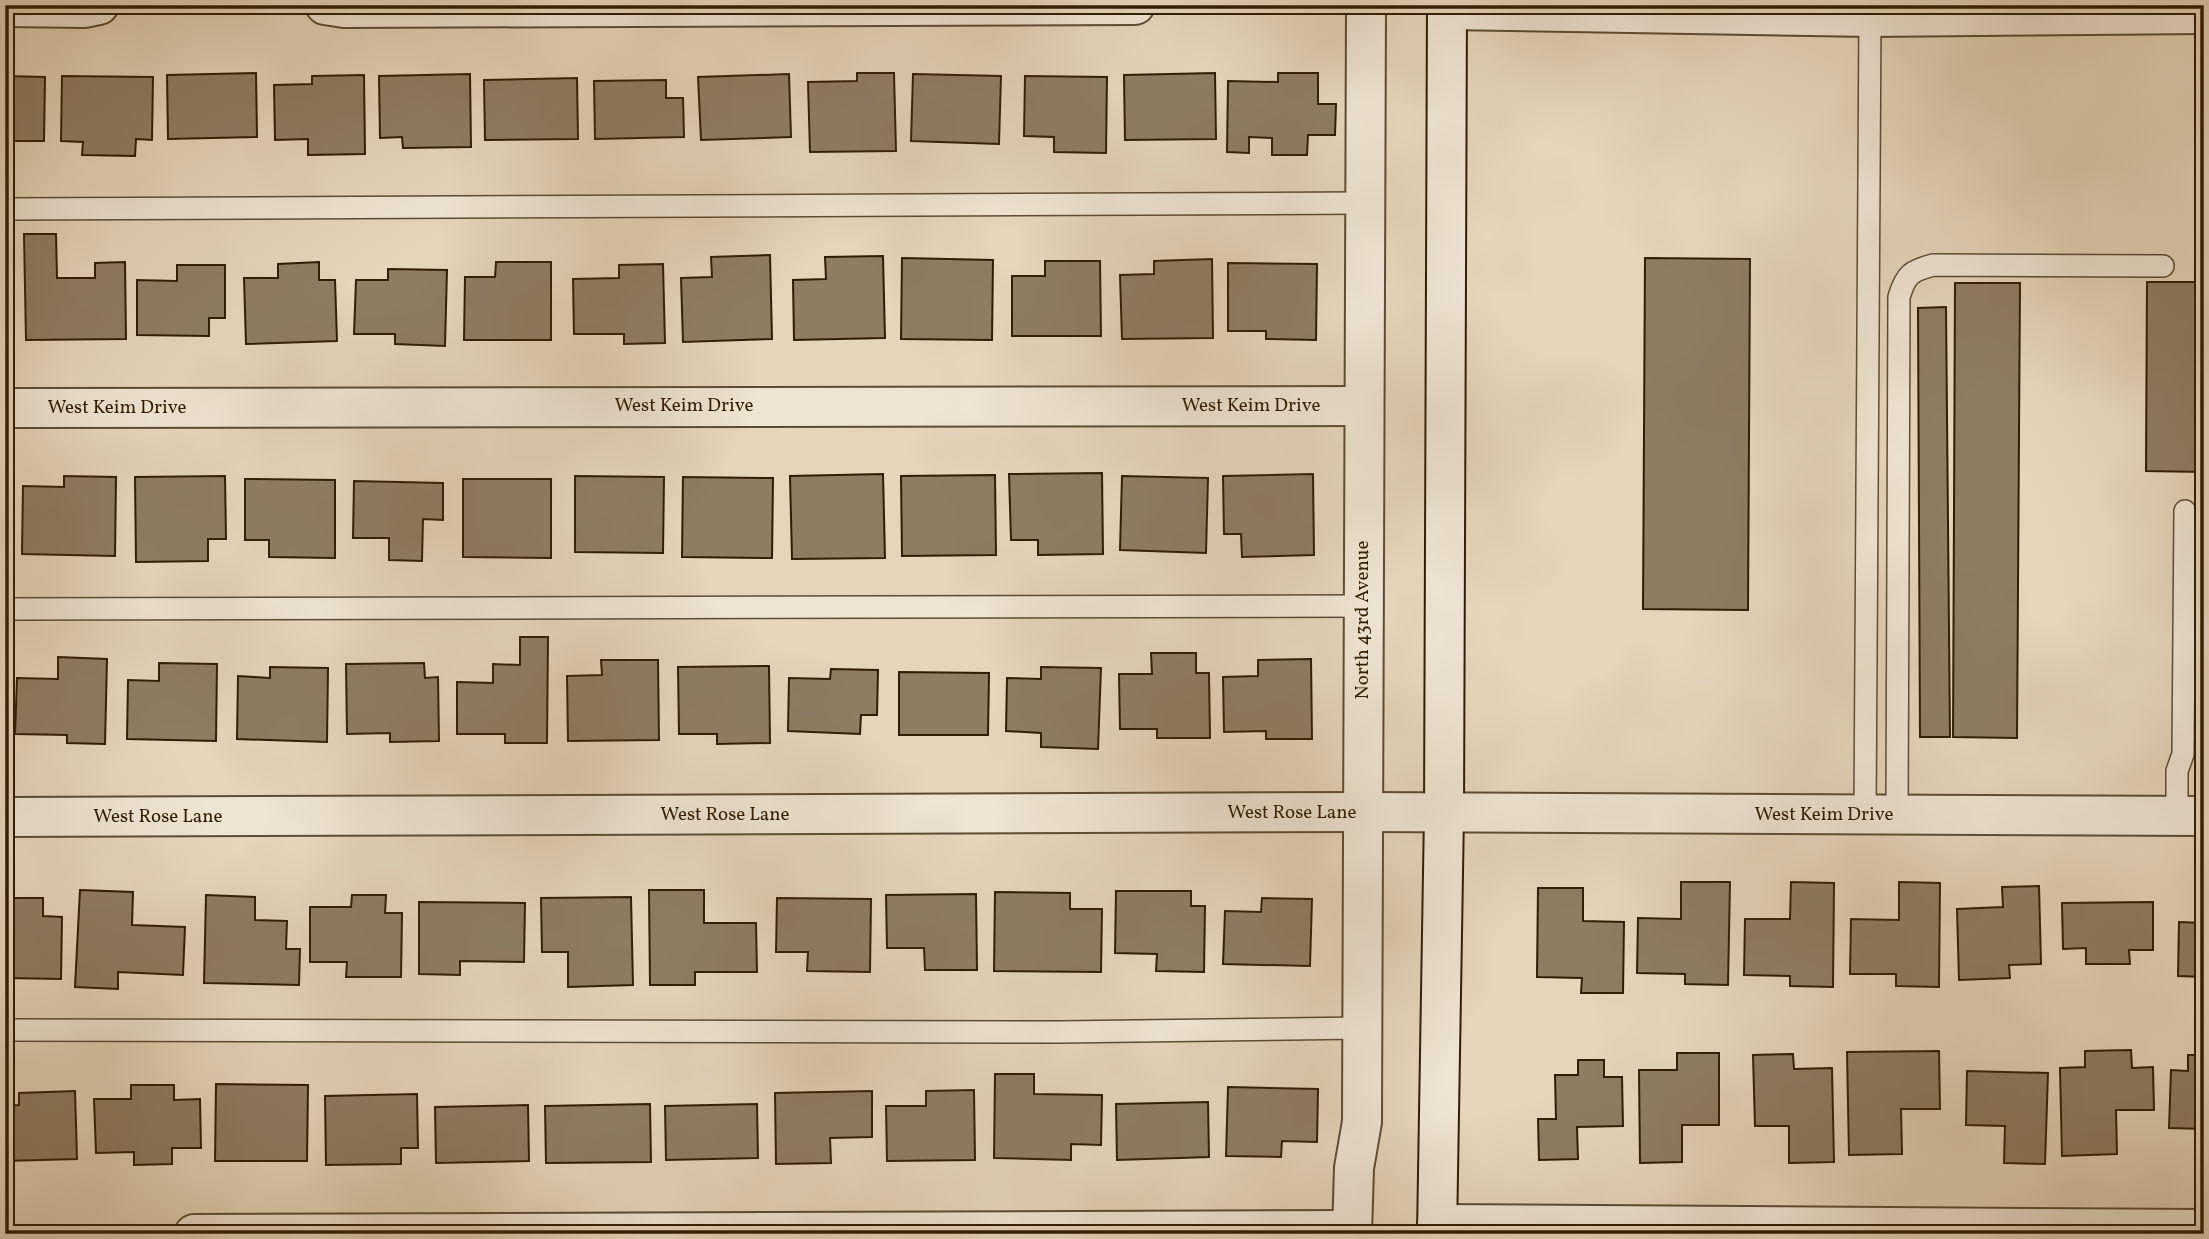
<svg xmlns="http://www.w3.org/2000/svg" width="2209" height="1239" viewBox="0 0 2209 1239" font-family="Vollkorn,serif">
	<rect width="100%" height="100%" fill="#e5d5ba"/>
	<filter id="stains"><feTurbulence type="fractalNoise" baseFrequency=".00286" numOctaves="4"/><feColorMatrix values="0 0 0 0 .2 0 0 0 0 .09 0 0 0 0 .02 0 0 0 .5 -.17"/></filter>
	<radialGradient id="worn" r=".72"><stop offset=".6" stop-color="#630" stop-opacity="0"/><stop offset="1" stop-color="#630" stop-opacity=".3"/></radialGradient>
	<!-- building -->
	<g fill="#8e7d63" stroke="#301e04" stroke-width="2">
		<path d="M256,73L257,137L168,139L167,75Z"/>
		<path d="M857,73H894L896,151L810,152L808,82L857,81Z"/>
		<path d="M1215,73L1216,139L1125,140L1124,75Z"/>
		<path d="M1278,73H1318V104H1336L1335,135H1308L1307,155H1272V138L1249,137V153L1227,152L1228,81L1278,82Z"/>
		<path d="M470,74L471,147L403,148L402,137L380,138L379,76Z"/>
		<path d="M789,74L791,137L701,140L698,77Z"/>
		<path d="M913,74L1001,76L999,144L911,141Z"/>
		<path d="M364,75L365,154L308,155V139L275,140L274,85L312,84V76Z"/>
		<path d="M5,76L45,77L44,141H5Z"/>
		<path d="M62,76L153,77L152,140L136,139L135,156L82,155L83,142L61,141Z"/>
		<path d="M1025,76L1107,77L1106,153L1054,152V137L1024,136Z"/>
		<path d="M577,78L578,139L485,140L484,80Z"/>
		<path d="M666,80V98H683L684,137L595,139L594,81Z"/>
		<path d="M24,234H56L57,278H95V263L125,262L126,339L26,340Z"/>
		<path d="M770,255L772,339L683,342L681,278L712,277L711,257Z"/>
		<path d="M883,256L885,338L794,340L793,280L826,279L825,257Z"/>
		<path d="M902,258L993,260L992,340L901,339Z"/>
		<path d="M1645,258L1750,259L1748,610L1643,609Z"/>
		<path d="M1212,259L1213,338L1122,339L1120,275L1154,274V261Z"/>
		<path d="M1045,261H1100L1101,336H1012V276H1045Z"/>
		<path d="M319,262V280H335L337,341L246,344L244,278H278V264Z"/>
		<path d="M496,262H551V340H464L465,277H495Z"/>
		<path d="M1228,263L1317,264L1316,340L1266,339V331H1228Z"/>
		<path d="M663,264L665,343L624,344V334H574L573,279L619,278V265Z"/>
		<path d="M177,265H225V318H209V336L137,335V280L177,281Z"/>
		<path d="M388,269L447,270L445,346L395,344V334H354L356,280H388Z"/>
		<rect x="5" y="280" width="2" height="66"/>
		<path d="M2147,282H2204V472L2146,471Z"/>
		<path d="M1955,283H2020L2017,738L1953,737Z"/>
		<path d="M1946,307L1950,737H1920L1918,308Z"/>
		<path d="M1102,473L1103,554L1038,555V540H1011L1009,474Z"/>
		<path d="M883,474L885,558L792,559L790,476Z"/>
		<path d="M1313,474L1314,555L1242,557L1241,534H1224L1223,476Z"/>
		<path d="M995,475L996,555L902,556L901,476Z"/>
		<path d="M64,476L116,477L115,556L22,554L23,486L64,487Z"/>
		<path d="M225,476L226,539H208V561L136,562L135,477Z"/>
		<path d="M575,476L664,477L663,553L575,552Z"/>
		<path d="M1122,476L1208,478L1206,553L1120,550Z"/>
		<path d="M683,477L773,478L772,558L682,557Z"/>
		<path d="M245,479L335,480V558L269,557V540H245Z"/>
		<path d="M463,479H551V558L463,557Z"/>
		<path d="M354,481L443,483V520L423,519L422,561L389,560V538H353Z"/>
		<path d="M520,637H548L547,743H505V734H457V682L493,683V664L520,665Z"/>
		<path d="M1151,653H1196V673H1209L1210,738H1157V729H1120L1119,674H1152Z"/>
		<path d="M58,657L107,659L105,744L67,743V735L15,734L17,678L58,679Z"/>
		<path d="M1311,659L1312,739H1266V731L1224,732L1223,677L1258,676V660Z"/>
		<path d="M601,660H658L659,740L568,741L567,676L602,675Z"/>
		<path d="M159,663L217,664L216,741L127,739L128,680L159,681Z"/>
		<path d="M424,663L425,678L438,677L439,741L390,742V733L347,734L346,664Z"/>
		<path d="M769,666L770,743L717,744V734H679L678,667Z"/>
		<path d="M270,667L328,668L327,742L237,739L238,676L270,678Z"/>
		<path d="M1041,667L1101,668L1098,749L1041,747V733L1006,731L1007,678L1041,679Z"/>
		<path d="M831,669L878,670L877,715H861L860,734L788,731L789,678L830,679Z"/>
		<path d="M899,672L989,673L988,735H899Z"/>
		<path d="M1681,882H1730L1728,985L1685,984V974L1637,973L1638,918L1681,919Z"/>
		<path d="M1791,882L1834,883L1833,987L1790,986V976L1744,975L1745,919H1790Z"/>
		<path d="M1899,882L1940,883L1939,987L1896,986V974H1850L1851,919L1899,920Z"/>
		<path d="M2039,886L2041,964L2009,965L2010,978L1959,980L1957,909L2003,907L2002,887Z"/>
		<path d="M1538,888H1583V921L1624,922L1623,993H1581L1582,978L1537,977Z"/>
		<path d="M80,890L133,892L132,925L185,927L183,975L118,972V989L75,987Z"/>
		<path d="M649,890H704V923H756L757,972H695V985H650Z"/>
		<path d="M1116,891H1191V906H1205L1204,972L1156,971L1157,954L1115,953Z"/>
		<path d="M995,892L1070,893V909H1102L1101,972L994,971Z"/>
		<path d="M976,894L977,970H925L924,948H887L886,895Z"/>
		<path d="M206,895L255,897V920L287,921L286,949H300L299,985L204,983Z"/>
		<path d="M352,895H386L385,913H402L401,977H346L347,962H310V907H351Z"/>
		<path d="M631,897L633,985L568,987V952H542L541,898Z"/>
		<path d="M5,898H43V916L62,917L61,979L5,978Z"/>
		<path d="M777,898L871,899L870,972L807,971L808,952H776Z"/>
		<path d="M1262,898L1312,899L1310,966L1223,964L1225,911L1261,912Z"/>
		<path d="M419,902L525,903L524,962L460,961V975L419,974Z"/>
		<path d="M2153,902V950H2129L2130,964H2086V948L2063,949L2062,903Z"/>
		<path d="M2179,922L2204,923V977L2178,976Z"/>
		<path d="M2131,1050L2132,1068L2153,1067L2154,1110H2116L2117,1154L2062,1156L2060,1068L2085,1067V1051Z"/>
		<path d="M1939,1051L1940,1109H1901L1902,1154L1849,1155L1847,1052Z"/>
		<path d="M1677,1053H1719V1125H1682V1162L1640,1163L1639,1070H1677Z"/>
		<path d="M1793,1054L1794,1069L1832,1068L1834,1162L1789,1163V1126H1755L1753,1055Z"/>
		<path d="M2188,1055H2204V1129L2169,1128L2171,1070L2188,1071Z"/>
		<path d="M1578,1060H1604V1077H1622L1623,1126L1577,1127L1578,1159L1539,1160L1538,1119H1556L1555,1075H1578Z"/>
		<path d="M1967,1071L2048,1073L2045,1164L2004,1163L2005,1126L1966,1125Z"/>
		<path d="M995,1074H1034V1094L1102,1095L1101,1145L1071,1144V1160L994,1158Z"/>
		<path d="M216,1084L308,1085L307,1161H215Z"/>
		<path d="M131,1085H174V1100L200,1099L201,1148H172V1164L134,1165V1152L96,1153L94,1099H131Z"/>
		<path d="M1228,1087L1318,1089L1317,1142L1282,1141L1281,1157L1226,1156Z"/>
		<path d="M974,1090L975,1160L887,1161L886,1106H926V1091Z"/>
		<path d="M75,1091L77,1159L5,1161V1106L19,1105V1093Z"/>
		<path d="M872,1091V1137L830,1138L831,1163L776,1164L775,1093Z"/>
		<path d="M417,1094L418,1148H401V1164L326,1165L325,1096Z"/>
		<path d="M1208,1102L1209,1157L1117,1160L1116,1104Z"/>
		<path d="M650,1104L651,1162L546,1163L545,1106Z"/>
		<path d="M757,1104L758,1158L666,1160L665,1106Z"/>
		<path d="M528,1105L529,1161L436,1163L435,1107Z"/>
	</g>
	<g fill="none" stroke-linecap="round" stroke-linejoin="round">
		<defs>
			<g id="service">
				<path d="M5,209L1365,203"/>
				<path d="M5,609L1363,606"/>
				<path d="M1865,815L1870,17"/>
				<path d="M1897,815L1899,297C1906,274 1911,271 1933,265L2163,266"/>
				<path d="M2177,816V771L2183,754L2185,511"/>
				<path d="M5,1030L1060,1032L1362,1028"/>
			</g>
			<g id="minor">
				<path d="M325,5L344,8L1135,5"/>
				<path d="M5,7L85,8L99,5"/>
				<path d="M1447,10L1870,17L2204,14"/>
				<path d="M5,408L1363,406"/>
				<path d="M5,817L1363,812L2204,816"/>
				<path d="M1437,1224L2204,1229"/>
				<path d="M194,1234L1352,1230"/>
				<path d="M1352,1234L1354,1168L1362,1122L1366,5"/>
			</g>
			<path id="secondary" d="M1437,1234L1444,813L1447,5"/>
		</defs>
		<!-- service casing -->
		<use href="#service" stroke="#5d4c32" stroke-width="24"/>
		<!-- minor casing -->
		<use href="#minor" stroke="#5d4c32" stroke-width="42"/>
		<!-- secondary casing -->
		<use href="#secondary" stroke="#301e04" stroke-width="42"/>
		<!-- service -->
		<use href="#service" stroke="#eee4d2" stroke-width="21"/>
		<!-- minor -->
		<use href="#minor" stroke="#eee4d2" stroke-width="38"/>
		<!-- secondary -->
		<use href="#secondary" stroke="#eee4d2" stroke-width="38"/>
	</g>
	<g text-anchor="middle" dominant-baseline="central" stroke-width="5" stroke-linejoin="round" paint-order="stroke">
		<!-- street labels -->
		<g font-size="19" fill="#301e04" stroke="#eee4d2">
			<text x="684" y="406">West Keim Drive</text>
			<text x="1251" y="406">West Keim Drive</text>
			<text x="117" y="408">West Keim Drive</text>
			<text transform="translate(1363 620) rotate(-90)">North 43rd Avenue</text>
			<text x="1292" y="813">West Rose Lane</text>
			<text x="725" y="815">West Rose Lane</text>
			<text x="1824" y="815">West Keim Drive</text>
			<text x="158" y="817">West Rose Lane</text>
		</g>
	</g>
	<!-- margin -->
	<rect width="2209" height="1239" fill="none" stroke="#e5d5ba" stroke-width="28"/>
	<rect x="7" y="7" width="2195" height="1225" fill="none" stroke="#301e04" stroke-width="3.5"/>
	<rect x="14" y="14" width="2181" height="1211" fill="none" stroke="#301e04" stroke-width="2"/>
	<rect width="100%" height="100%" filter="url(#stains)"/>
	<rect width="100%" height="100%" fill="url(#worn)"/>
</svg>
